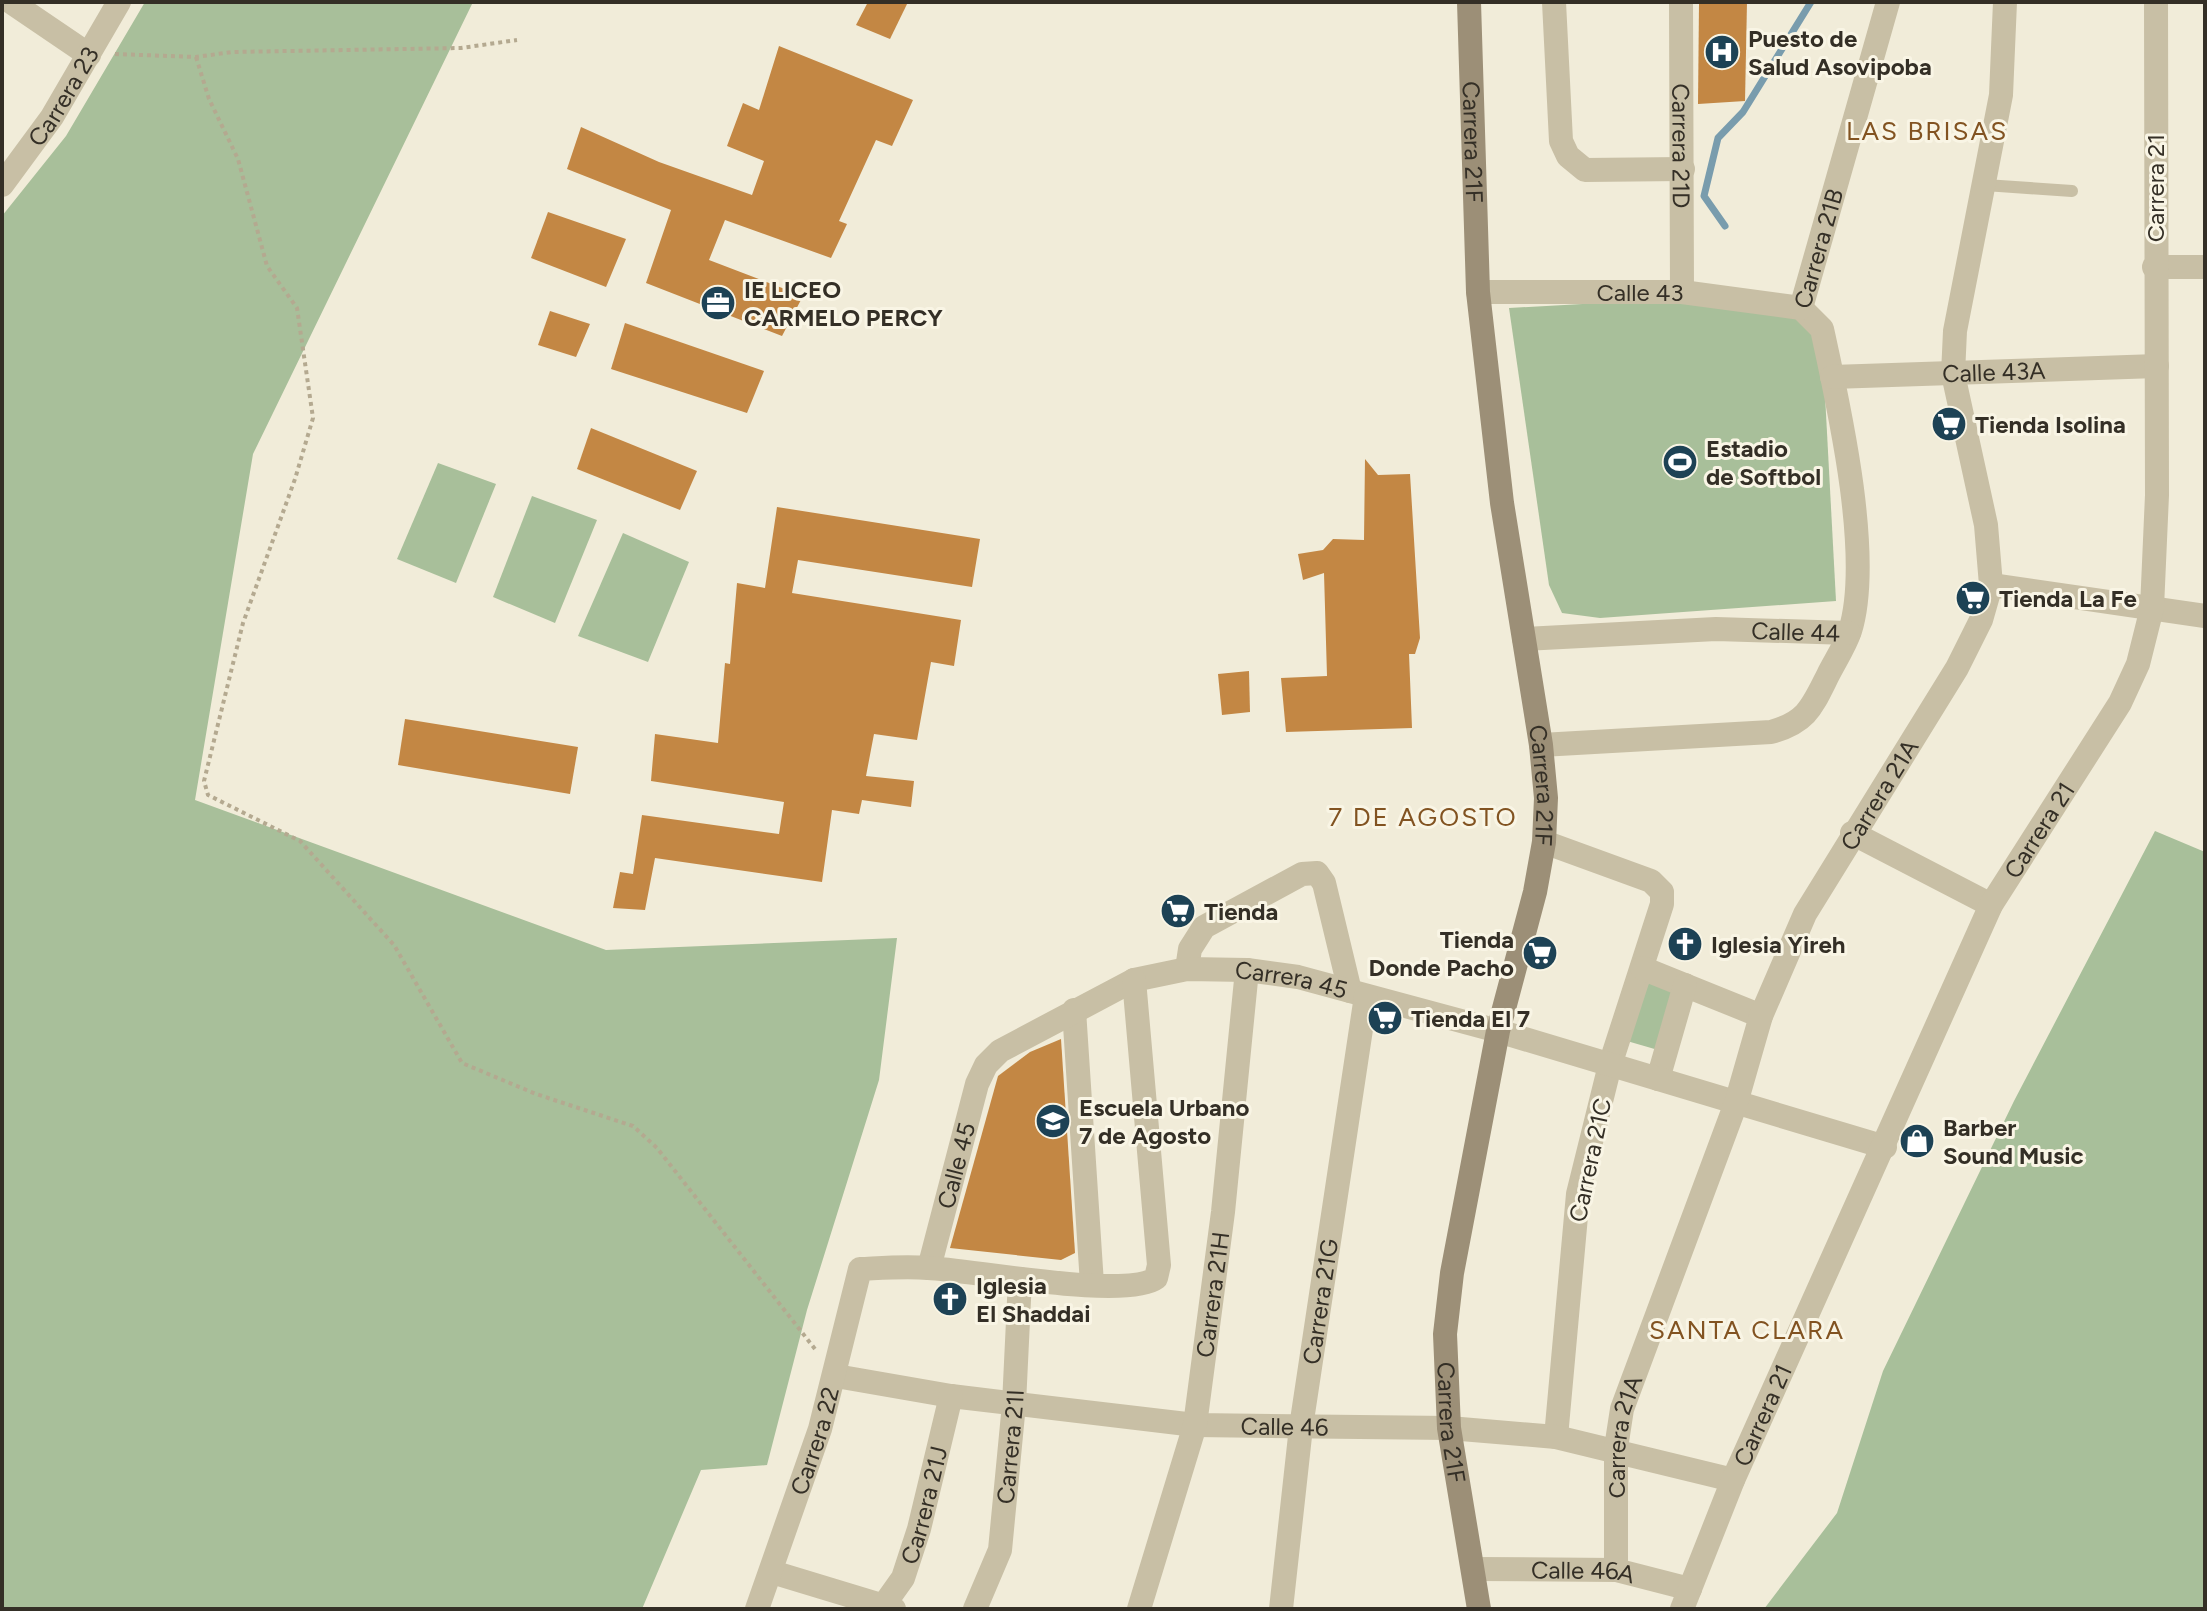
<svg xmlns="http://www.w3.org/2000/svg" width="2207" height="1611" viewBox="0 0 2207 1611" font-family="Figtree,sans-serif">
	<rect width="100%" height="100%" fill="#f1ecd9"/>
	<!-- green -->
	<g fill="#a8bf9a">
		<path d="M145,2H473L253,454L195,800L606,950L897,938L879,1080L807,1310L767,1465L701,1470L642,1609H2V216L66,136Z"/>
		<path d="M1690,298L1805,313L1822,339L1836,601L1600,618L1562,613L1549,585L1509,308Z"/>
		<path d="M438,463L496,484L456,583L397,559Z"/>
		<path d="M532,496L597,520L555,623L493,597Z"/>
		<path d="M623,533L689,562L648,662L578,636Z"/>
		<path d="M2155,831L2205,852V1609H1764L1837,1513L1883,1371L2014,1101Z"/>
		<path d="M1652,974L1677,983L1658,1050L1627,1041Z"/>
	</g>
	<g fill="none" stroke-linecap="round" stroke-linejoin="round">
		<!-- stream -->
		<path stroke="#799cad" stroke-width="7" d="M1725,226L1704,196L1718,138L1743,112L1811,2"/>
	</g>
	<!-- building -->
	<g fill="#c38744">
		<path d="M868,2H908L890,39L856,25Z"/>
		<path d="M1747,2L1745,101L1698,104L1699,3Z"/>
		<path d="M779,46L913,100L892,146L876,140L839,221L847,224L831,258L725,220L709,260L803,296L782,336L646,283L671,210L567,169L581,127L659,162L752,195L764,161L727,146L743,103L759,110Z"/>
		<path d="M548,212L626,239L606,287L531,258Z"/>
		<path d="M550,311L590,324L576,357L538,345Z"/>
		<path d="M625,323L764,371L747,413L611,369Z"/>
		<path d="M591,428L697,471L680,510L577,469Z"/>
		<path d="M1365,459L1378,475L1410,474L1420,638L1415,654H1409L1412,728L1286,732L1281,678L1327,676L1324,573L1303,580L1298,554L1323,550L1333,539L1364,540Z"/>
		<path d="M777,507L980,539L972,587L798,560L792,593L961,620L954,666L931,662L917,740L874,734L866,776L914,781L911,807L862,800L859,814L832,810L822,882L655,858L645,910L613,908L620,872L633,874L642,815L779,834L784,802L651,781L655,734L718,743L725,663L730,664L737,583L765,588Z"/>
		<path d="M1249,671L1250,712L1222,715L1218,674Z"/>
		<path d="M405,719L578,747L570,794L398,765Z"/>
		<path d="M1061,1039L1075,1253L1061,1260L950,1248L998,1076L1030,1052Z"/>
	</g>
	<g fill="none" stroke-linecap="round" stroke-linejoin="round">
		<!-- path -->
		<g stroke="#b4a990" stroke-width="4" stroke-dasharray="4 4" stroke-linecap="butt">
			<path d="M115,54L196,57L232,52L461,48L517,40"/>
			<path d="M196,57L209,99L238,159L267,266L297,308L313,418L295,479L243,623L204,781L208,795L300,841L394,945L462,1063L536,1094L633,1126L657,1148L815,1349"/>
			<path d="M2,1177V1179"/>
		</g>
		<!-- lane -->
		<path stroke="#c8bfa5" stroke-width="12" d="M1985,185L2072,191"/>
		<!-- street -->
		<g stroke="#c8bfa5" stroke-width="24">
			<path d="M11,2L89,55"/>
			<path d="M1554,2L1561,141L1568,156L1585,170L1683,169"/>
			<path id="s1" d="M1681,2L1682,292"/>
			<path id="s2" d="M2,185L52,117L119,2"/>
			<path d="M2154,267H2205"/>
			<path id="s3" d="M1478,292H1682L1801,308L1822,329C1839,407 1873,557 1850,631C1845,646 1835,661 1828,675C1812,707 1807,722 1771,732L1541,745"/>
			<path id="s4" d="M1801,308L1888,2"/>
			<path id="s5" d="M1832,377L2157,366"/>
			<path d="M1991,585L2205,616"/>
			<path id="s6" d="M1524,639L1716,629L1849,633"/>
			<path d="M1852,833L1991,905"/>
			<path d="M1544,842L1651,881L1662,892V904L1610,1065L1578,1194L1556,1437"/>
			<path d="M1642,968L1761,1016"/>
			<path d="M1187,969L1190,949L1204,927L1302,874L1317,873L1324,883L1350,991"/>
			<path d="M1074,1010L1092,1284"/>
			<path d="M1658,1079L1685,985"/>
			<path id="s7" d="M929,1268L977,1084L986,1065L1000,1051L1134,980L1187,969L1247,970L1298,977L1498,1031L1885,1147"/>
			<path id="s8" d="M836,1376L951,1396L1195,1425L1449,1428L1556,1437L1733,1480"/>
			<path id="s9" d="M1475,1569L1616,1570L1690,1589"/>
			<path id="s10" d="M1616,1570V1448L1622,1409L1736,1103L1761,1016L1805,914L1957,668L1981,620L1991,585L1986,525L1953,374L1955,331L2001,95L2005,2"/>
			<path d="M772,1572L894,1609"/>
			<path id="s11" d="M757,1609L820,1429L860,1269C882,1268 906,1266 928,1268C971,1270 1127,1300 1156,1278L1159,1265L1134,980"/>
			<path id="s12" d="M881,1609L903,1578L919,1529L951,1396"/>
			<path id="s13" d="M975,1609L1000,1550L1014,1404L1020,1279"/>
			<path id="s14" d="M1139,1609L1195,1425L1223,1212L1247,970"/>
			<path id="s15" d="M1281,1609L1301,1427L1366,996"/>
			<path id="s16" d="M1682,1609L1733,1480L1991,905L2120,703L2138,664L2152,608L2157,495L2156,2"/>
		</g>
		<!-- secondary -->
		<path stroke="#9c8f77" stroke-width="24" id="s17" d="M1469,2L1478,292L1502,503L1541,745L1546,798L1544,842L1535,892L1498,1031L1452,1273L1445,1334L1449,1428L1479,1609"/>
	</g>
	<!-- icons -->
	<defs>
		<symbol id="hospital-disc" viewBox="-11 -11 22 22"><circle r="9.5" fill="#1d4255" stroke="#f9f5e5"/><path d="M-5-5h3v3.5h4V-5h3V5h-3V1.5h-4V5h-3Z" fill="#fff"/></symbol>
		<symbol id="office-disc" viewBox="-11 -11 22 22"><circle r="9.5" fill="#1d4255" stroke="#f9f5e5"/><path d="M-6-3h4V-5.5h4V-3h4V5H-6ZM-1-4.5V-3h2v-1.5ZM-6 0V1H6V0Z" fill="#fff"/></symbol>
		<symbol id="supermarket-disc" viewBox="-11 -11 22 22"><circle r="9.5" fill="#1d4255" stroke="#f9f5e5"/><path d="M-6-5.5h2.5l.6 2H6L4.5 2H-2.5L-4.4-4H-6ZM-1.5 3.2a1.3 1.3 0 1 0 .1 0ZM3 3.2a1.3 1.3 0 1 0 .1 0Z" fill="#fff"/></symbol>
		<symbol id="stadium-disc" viewBox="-11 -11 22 22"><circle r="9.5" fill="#1d4255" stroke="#f9f5e5"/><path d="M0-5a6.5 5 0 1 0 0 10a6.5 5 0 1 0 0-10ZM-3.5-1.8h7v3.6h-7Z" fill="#fff"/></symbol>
		<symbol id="church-disc" viewBox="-11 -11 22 22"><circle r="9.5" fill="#1d4255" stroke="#f9f5e5"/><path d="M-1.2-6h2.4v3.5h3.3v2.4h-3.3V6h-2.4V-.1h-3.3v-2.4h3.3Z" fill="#fff"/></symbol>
		<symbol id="school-disc" viewBox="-11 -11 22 22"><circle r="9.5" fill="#1d4255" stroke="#f9f5e5"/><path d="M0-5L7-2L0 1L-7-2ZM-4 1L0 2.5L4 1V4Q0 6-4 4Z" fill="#fff"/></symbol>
		<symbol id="shop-disc" viewBox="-11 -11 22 22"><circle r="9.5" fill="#1d4255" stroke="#f9f5e5"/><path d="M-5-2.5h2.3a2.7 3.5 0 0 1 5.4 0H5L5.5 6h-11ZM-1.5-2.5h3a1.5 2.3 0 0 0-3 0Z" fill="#fff"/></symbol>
	</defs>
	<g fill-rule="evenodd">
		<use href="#hospital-disc" x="1702" y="32" width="40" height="40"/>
		<use href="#office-disc" x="698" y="283" width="40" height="40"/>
		<use href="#supermarket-disc" x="1929" y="404" width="40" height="40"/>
		<use href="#stadium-disc" x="1660" y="442" width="40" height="40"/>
		<use href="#supermarket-disc" x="1953" y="578" width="40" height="40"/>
		<use href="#supermarket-disc" x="1158" y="891" width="40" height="40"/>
		<use href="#church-disc" x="1665" y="924" width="40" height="40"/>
		<use href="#supermarket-disc" x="1520" y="933" width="40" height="40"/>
		<use href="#supermarket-disc" x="1365" y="998" width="40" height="40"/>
		<use href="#school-disc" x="1033" y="1101" width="40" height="40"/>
		<use href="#shop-disc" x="1897" y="1121" width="40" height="40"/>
		<use href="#church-disc" x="930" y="1279" width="40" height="40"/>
	</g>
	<g text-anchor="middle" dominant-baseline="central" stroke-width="6" stroke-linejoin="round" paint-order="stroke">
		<!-- poi labels -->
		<g font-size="24" font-weight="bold" fill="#342f26" stroke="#f9f5e5" text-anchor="start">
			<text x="1748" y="38">Puesto de<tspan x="1748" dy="28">Salud Asovipoba</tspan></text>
			<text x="744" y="289">IE LICEO<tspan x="744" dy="28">CARMELO PERCY</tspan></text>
			<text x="1975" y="424">Tienda Isolina</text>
			<text x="1706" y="448">Estadio<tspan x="1706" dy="28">de Softbol</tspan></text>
			<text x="1999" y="598">Tienda La Fe</text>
			<text x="1204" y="911">Tienda</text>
			<text x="1514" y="939" text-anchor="end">Tienda<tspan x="1514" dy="28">Donde Pacho</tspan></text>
			<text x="1711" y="944">Iglesia Yireh</text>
			<text x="1411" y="1018">Tienda El 7</text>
			<text x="1079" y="1107">Escuela Urbano<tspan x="1079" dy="28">7 de Agosto</tspan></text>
			<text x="1943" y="1127">Barber<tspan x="1943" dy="28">Sound Music</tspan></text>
			<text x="976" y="1285">Iglesia<tspan x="976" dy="28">El Shaddai</tspan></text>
		</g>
		<!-- street labels -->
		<g font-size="24" fill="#342f26" stroke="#f9f5e5">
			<text stroke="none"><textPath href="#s2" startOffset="108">Carrera 23</textPath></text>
			<text stroke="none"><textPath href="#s17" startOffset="140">Carrera 21F</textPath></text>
			<text stroke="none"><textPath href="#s1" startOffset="144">Carrera 21D</textPath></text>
			<text transform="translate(2155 188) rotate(-90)">Carrera 21</text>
			<text stroke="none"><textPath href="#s4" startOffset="62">Carrera 21B</textPath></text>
			<text stroke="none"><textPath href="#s3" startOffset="162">Calle 43</textPath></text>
			<text stroke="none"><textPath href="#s5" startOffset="162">Calle 43A</textPath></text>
			<text stroke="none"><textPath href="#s6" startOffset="272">Calle 44</textPath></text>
			<text stroke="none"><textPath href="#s17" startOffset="788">Carrera 21F</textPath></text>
			<text stroke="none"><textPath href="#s10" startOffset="830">Carrera 21A</textPath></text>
			<text stroke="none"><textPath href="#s16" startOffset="858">Carrera 21</textPath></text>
			<text stroke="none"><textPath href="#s7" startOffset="542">Carrera 45</textPath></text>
			<text transform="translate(1590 1160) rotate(-78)">Carrera 21C</text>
			<text stroke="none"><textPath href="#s7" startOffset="106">Calle 45</textPath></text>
			<text stroke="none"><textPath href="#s14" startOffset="324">Carrera 21H</textPath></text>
			<text stroke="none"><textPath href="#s15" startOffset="310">Carrera 21G</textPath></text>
			<text stroke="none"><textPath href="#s16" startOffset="210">Carrera 21</textPath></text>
			<text stroke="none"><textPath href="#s17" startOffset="1436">Carrera 21F</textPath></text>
			<text stroke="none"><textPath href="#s8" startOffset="452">Calle 46</textPath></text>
			<text stroke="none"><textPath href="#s10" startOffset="134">Carrera 21A</textPath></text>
			<text stroke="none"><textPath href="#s11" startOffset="178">Carrera 22</textPath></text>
			<text stroke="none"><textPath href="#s13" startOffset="168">Carrera 21I</textPath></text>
			<text stroke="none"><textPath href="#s12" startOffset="114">Carrera 21J</textPath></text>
			<text stroke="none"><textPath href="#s9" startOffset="108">Calle 46A</textPath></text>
		</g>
		<!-- neighbourhood labels -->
		<g font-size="26" letter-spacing="2" fill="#825321" stroke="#f9f5e5">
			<text x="1927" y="131">LAS BRISAS</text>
			<text x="1423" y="817">7 DE AGOSTO</text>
			<text x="1747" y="1330">SANTA CLARA</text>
		</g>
	</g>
	<!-- border -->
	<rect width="2207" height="1611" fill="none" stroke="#342f26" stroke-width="8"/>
</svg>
